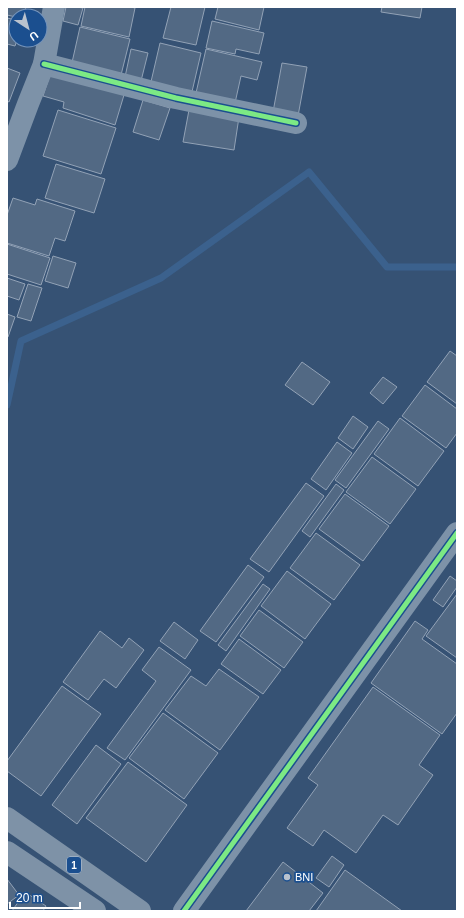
<svg xmlns="http://www.w3.org/2000/svg" width="464" height="918" viewBox="0 0 464 918" font-family="Arial,sans-serif">
	<rect width="100%" height="100%" fill="#365274"/>
	<g fill="none" stroke-linecap="round" stroke-linejoin="round">
		<!-- stream -->
		<path stroke="#3b618d" stroke-width="7" d="M7,405L21,341L161,278L309,172L387,267H457"/>
	</g>
	<!-- building -->
	<g fill="#526984" stroke="#92a2b6">
		<path d="M7,7H26L24,16H16V17L7,15Z"/>
		<path d="M66,7H77L83,8L78,25L63,21Z"/>
		<path d="M85,7H131L135,8L129,37L81,26Z"/>
		<path d="M171,7H205L196,45L163,38Z"/>
		<path d="M218,7H264L259,30L215,19Z"/>
		<path d="M382,7H422L420,18L381,12Z"/>
		<path d="M7,18L16,20V40H17L15,46L7,44Z"/>
		<path d="M212,21L264,33L259,54L236,49L235,54L206,48Z"/>
		<path d="M80,27L130,39L120,79L71,67Z"/>
		<path d="M160,43L201,53L191,96L150,86Z"/>
		<path d="M131,49L148,53L141,81L125,77Z"/>
		<path d="M206,49L262,62L257,80L241,76L235,103L196,93Z"/>
		<path d="M282,63L307,67L298,116L273,112Z"/>
		<path d="M7,68L20,73L9,102L7,101Z"/>
		<path d="M51,72L124,95L115,125L63,108L64,102L43,96Z"/>
		<path d="M143,100L170,108L159,140L133,132Z"/>
		<path d="M58,110L116,128L101,174L43,156Z"/>
		<path d="M189,110L239,117L234,150L183,142Z"/>
		<path d="M56,164L105,179L94,213L45,198Z"/>
		<path d="M13,198L35,205L37,199L75,211L65,241L55,238L49,256L7,243V215Z"/>
		<path d="M7,244L50,258L41,285L7,274Z"/>
		<path d="M53,256L76,263L68,288L45,281Z"/>
		<path d="M7,278L25,284L19,300L7,296Z"/>
		<path d="M28,284L42,288L31,321L17,317Z"/>
		<path d="M7,314L15,317L8,337H7Z"/>
		<path d="M450,351L457,356V404L427,382Z"/>
		<path d="M302,362L330,382L313,405L285,385Z"/>
		<path d="M383,377L397,387L383,404L370,393Z"/>
		<path d="M425,385L457,409V433L446,448L402,416Z"/>
		<path d="M353,416L368,427L353,449L338,438Z"/>
		<path d="M400,418L444,451L418,486L374,454Z"/>
		<path d="M378,421L389,429L346,488L335,480Z"/>
		<path d="M337,442L352,453L326,490L311,479Z"/>
		<path d="M372,457L416,489L390,524L346,492Z"/>
		<path d="M306,483L324,496L269,572L250,559Z"/>
		<path d="M336,484L344,490L310,537L302,531Z"/>
		<path d="M345,494L389,526L363,561L319,529Z"/>
		<path d="M316,533L360,565L334,600L290,568Z"/>
		<path d="M248,565L264,577L216,642L200,631Z"/>
		<path d="M287,571L331,604L305,639L261,606Z"/>
		<path d="M450,576L457,581V587L443,607L433,600Z"/>
		<path d="M263,584L270,589L226,651L218,645Z"/>
		<path d="M457,594V658L426,636Z"/>
		<path d="M259,610L303,642L284,668L240,636Z"/>
		<path d="M415,621L428,630L422,639L457,664V713L442,734L371,683Z"/>
		<path d="M174,622L198,640L185,659L160,641Z"/>
		<path d="M100,631L122,648L129,638L144,650L116,688L104,679L88,700L63,682Z"/>
		<path d="M239,639L281,670L263,694L221,664Z"/>
		<path d="M159,647L191,670L125,760L107,748L156,681L142,670Z"/>
		<path d="M219,669L259,697L220,750L165,710L191,676L206,686Z"/>
		<path d="M62,686L101,714L41,796L7,771V761Z"/>
		<path d="M373,687L440,735L419,765L433,775L398,825L383,815L356,853L324,830L313,846L287,828L318,785L308,778Z"/>
		<path d="M163,713L218,753L184,799L129,758Z"/>
		<path d="M96,745L121,764L77,824L52,805Z"/>
		<path d="M128,762L187,805L146,862L86,818Z"/>
		<path d="M332,856L344,865L329,887L316,878Z"/>
		<path d="M283,862L323,893L309,911H246Z"/>
		<path d="M345,870L402,911H316Z"/>
		<path d="M7,879L19,895L7,904Z"/>
		<path d="M25,892L46,906L43,911H12Z"/>
	</g>
	<g fill="none" stroke-linecap="round" stroke-linejoin="round">
		<!-- minor -->
		<g stroke="#7d92a8" stroke-width="22">
			<path d="M44,64L176,98L296,123"/>
			<path d="M7,160L28,104L44,64L54,7"/>
			<path d="M184,911L457,533"/>
		</g>
		<!-- highway -->
		<g stroke="#7e92a7" stroke-width="22">
			<path d="M7,818L140,911"/>
			<path d="M7,852L95,911"/>
		</g>
		<defs>
			<g id="cycleway">
				<path d="M44,64L176,98L296,123"/>
				<path d="M184,911L457,533"/>
			</g>
		</defs>
		<!-- cycleway casing -->
		<use href="#cycleway" stroke="#1b4f8f" stroke-width="8"/>
		<!-- cycleway -->
		<use href="#cycleway" stroke="#7ce984" stroke-width="5"/>
	</g>
	<!-- markers -->
	<circle fill="#b9c2ce" stroke="#1b4f8f" stroke-width="1.5" cx="287" cy="877" r="4"/>
	<g text-anchor="middle" dominant-baseline="central" stroke-width="3.5" stroke-linejoin="round" paint-order="stroke">
		<!-- shield labels -->
		<rect fill="#1b4f8f" stroke="#bbcadd" stroke-width="1" x="67" y="857" width="14" height="16" rx="3"/>
		<g font-size="10" font-weight="bold" fill="#fff">
			<text x="74" y="865">1</text>
		</g>
		<!-- poi labels -->
		<g font-size="11" fill="#fff" stroke="#1b4f8f" text-anchor="start">
			<text x="295" y="877">BNI</text>
		</g>
	</g>
	<!-- border -->
	<rect width="464" height="918" fill="none" stroke="#ffffff" stroke-width="16"/>
	<!-- north arrow -->
	<g transform="translate(28 28) rotate(144)"><circle r="19" fill="#1b4f8f" stroke="#7695bc"/>
	<path d="M0-3L7 15L0 10L-7 15Z" fill="#b9c2ce"/>
	<text y="-6" font-size="11" font-weight="bold" text-anchor="middle" fill="#ffffff">U</text>
	</g>
	<!-- scale -->
	<path d="M10 902v6h70v-6" fill="none" stroke="#ffffff" stroke-width="2"/>
	<text x="16" y="902" font-size="12" fill="#ffffff" stroke="#1b4f8f" stroke-width="3" paint-order="stroke">20 m</text>
</svg>
